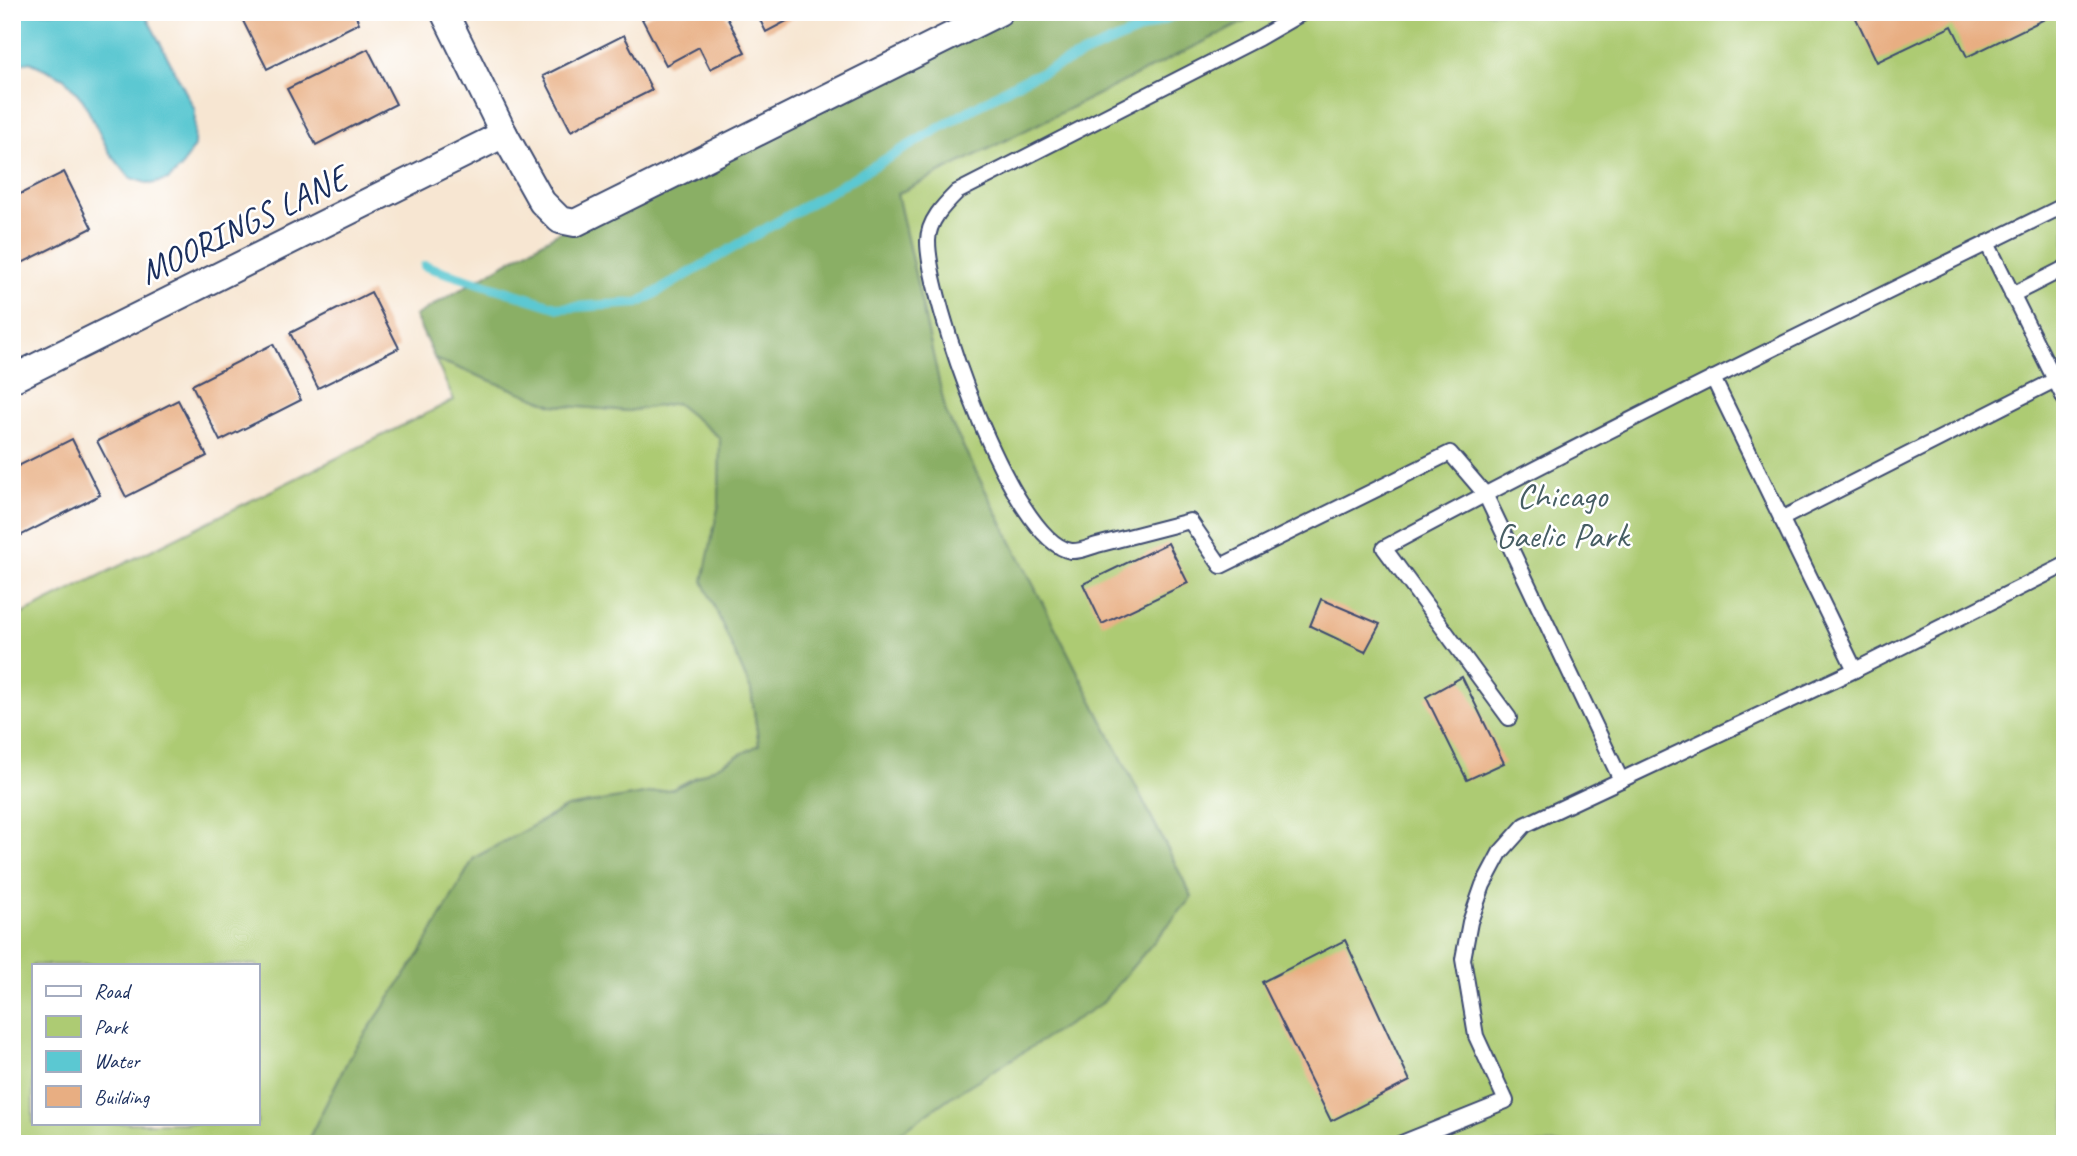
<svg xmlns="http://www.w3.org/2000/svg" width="2077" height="1156" viewBox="0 0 2077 1156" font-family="Caveat,sans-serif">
	<rect width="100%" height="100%" fill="#fff"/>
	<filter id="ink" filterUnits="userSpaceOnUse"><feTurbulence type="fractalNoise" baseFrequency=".0143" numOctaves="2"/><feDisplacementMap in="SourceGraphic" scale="14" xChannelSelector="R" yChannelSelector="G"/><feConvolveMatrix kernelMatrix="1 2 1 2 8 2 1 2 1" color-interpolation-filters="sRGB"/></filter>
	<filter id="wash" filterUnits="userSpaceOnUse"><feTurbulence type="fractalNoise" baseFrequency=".00686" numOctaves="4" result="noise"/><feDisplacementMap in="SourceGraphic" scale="28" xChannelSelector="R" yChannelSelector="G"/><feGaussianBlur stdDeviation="1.57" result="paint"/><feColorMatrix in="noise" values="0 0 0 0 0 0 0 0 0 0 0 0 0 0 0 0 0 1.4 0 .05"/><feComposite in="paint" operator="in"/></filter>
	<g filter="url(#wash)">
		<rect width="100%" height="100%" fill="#f7e6d2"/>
		<!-- green -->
		<g fill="#adcb73" stroke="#647d68" stroke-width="2" fill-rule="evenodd">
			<path d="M1264,12H2065V1144H884L949,1098L1192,897L946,413L897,194Z"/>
			<path d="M435,359L553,405L628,411L676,403L720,438L719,504L704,581L751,690L759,745L673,789L567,807L474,858L421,952L349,1058L306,1144H12V619L454,400ZM33,965H257V1123H33Z"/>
		</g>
		<!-- forest -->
		<path fill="#8aaf65" stroke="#526f62" stroke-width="2" d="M999,12H1264L897,194L946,413L1192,897L1101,1004L949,1098L884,1144H306L349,1058L421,952L474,858L567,807L673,789L759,745L751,690L703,581L719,504L720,438L676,403L628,411L553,405L435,359L415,316L575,223Z"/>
		<!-- water -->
		<path fill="#5bc8d2" stroke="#3b7c98" stroke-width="2" d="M12,12H144L195,110L194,146L181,168L168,180L150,184L130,178L109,152L83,100L64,78L30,62L12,65Z"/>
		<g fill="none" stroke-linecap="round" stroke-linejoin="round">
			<!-- stream -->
			<path stroke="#5bc8d2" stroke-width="10" d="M425,266L559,308L638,303L1017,83L1181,12"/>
		</g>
		<g id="blocks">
			<!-- building -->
			<g fill="#e8ae82">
				<path d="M260,12H354L359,23L267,69L243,21Z"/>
				<path d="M655,12H724L745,52L710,69L699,47L666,65L642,19Z"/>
				<path d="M756,12H804L766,32Z"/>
				<path d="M1853,12H2059L1967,57L1952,26L1877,62Z"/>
				<path d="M624,35L652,90L571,131L543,76Z"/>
				<path d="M368,49L396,104L316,145L287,89Z"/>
				<path d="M64,172L92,228L12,268V198Z"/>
				<path d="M371,292L399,348L318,388L290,333Z"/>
				<path d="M273,344L301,400L220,441L192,385Z"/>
				<path d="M178,400L207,456L126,497L97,441Z"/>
				<path d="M72,439L100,495L20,536L12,521V469Z"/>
				<path d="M1168,543L1188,583L1102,624L1083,584Z"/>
				<path d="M1321,599L1380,624L1365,652L1310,626Z"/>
				<path d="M1462,677L1504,763L1467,780L1426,697Z"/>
				<path d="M1345,940L1410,1081L1331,1121L1262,982Z"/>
			</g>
		</g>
	</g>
	<g filter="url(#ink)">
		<use href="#blocks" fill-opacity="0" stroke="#3c4a6f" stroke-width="2"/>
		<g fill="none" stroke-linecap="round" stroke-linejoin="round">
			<defs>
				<g id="service">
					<path d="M1304,12L1259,38L957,192C944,205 928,221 928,241C928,298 1011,541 1071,551C1079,552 1090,547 1097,545C1128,537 1159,529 1190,521L1221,566L1450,453L1485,494L1621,780L1855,670L2065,565"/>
					<path d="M1987,243L2065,400"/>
					<path d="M2012,295L2065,268"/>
					<path d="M1713,378L1855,670"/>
					<path d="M1781,519L2055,380"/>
					<path d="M1509,718L1384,548C1608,428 1837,317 2065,205"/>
					<path d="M1399,1144L1506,1101L1476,1036L1463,959L1470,922L1483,885L1500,853L1525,825L1621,780"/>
				</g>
				<g id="minor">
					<path d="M444,12L504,134L542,202L560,220L575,223L999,12"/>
					<path d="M12,379L504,134"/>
				</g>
			</defs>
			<!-- service casing -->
			<use href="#service" stroke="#3c4a6f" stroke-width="18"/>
			<!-- minor casing -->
			<use href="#minor" stroke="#3c4a6f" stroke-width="30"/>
			<!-- service -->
			<use href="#service" stroke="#fff" stroke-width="14"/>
			<!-- minor -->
			<use href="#minor" stroke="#fff" stroke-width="26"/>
		</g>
	</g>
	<g text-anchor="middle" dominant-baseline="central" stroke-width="5" stroke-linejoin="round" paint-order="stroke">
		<!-- street labels -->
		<g font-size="35" fill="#1b2f5e" stroke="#fff">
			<text transform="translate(243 225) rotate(-26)">MOORINGS LANE</text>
		</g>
		<!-- park labels -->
		<g font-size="35" fill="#475e64" stroke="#fff">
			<text x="1562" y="495">Chicago<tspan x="1562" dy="40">Gaelic Park</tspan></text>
		</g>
	</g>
	<!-- margin -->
	<rect width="2077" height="1156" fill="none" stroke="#fff" stroke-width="42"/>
	<!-- legend -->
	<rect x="32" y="964" width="228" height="161" fill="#ffffff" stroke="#a4acbf" stroke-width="2"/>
	<rect x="46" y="986" width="35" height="10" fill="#ffffff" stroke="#a4acbf" stroke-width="2"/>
	<text x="94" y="998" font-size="21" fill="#1b2f5e">Road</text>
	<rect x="46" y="1016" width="35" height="21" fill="#adcb73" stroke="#a4acbf" stroke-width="2"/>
	<text x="94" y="1034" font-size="21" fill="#1b2f5e">Park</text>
	<rect x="46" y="1051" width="35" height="21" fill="#5bc8d2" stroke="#a4acbf" stroke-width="2"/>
	<text x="94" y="1068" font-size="21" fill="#1b2f5e">Water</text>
	<rect x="46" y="1086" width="35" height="21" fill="#e8ae82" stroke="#a4acbf" stroke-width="2"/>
	<text x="94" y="1104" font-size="21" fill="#1b2f5e">Building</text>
</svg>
